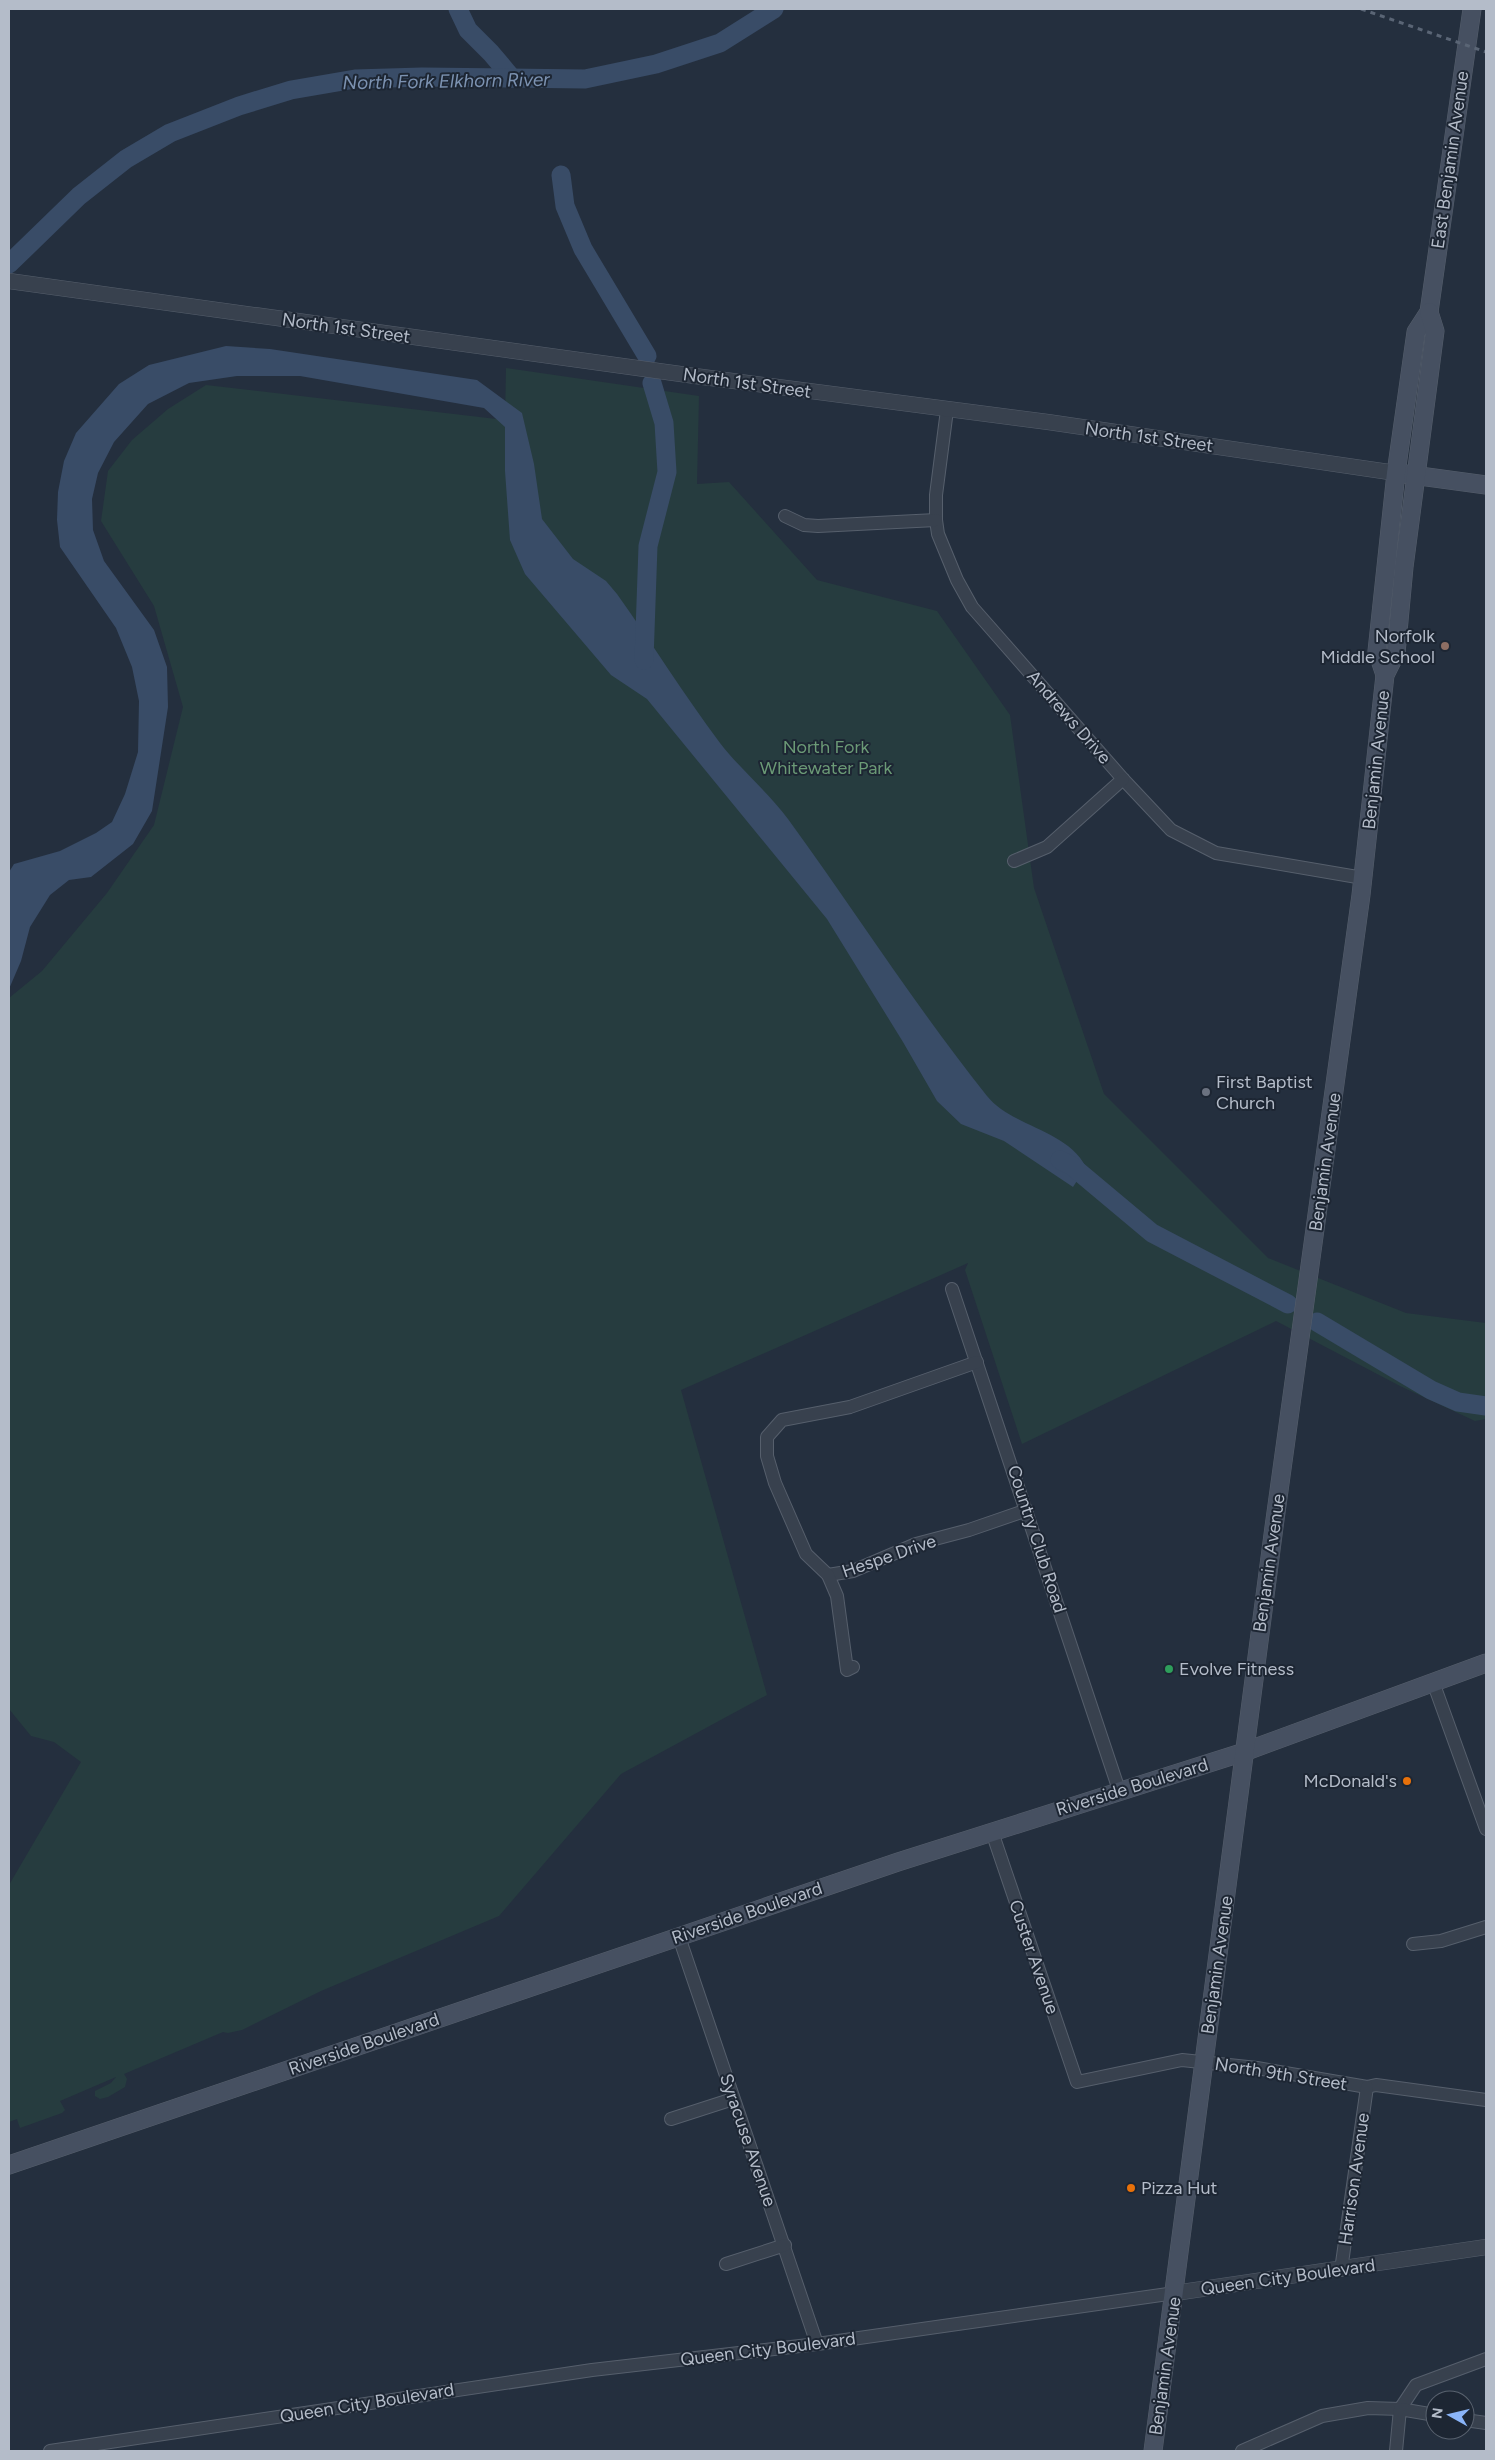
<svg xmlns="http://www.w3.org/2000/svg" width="1495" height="2460" viewBox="0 0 1495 2460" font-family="Figtree,sans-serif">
	<rect width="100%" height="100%" fill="#242f3e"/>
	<!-- green -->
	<path fill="#263c3f" d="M506,368L699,396L697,484L729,482L817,580L937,611L1010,715L1034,888L1104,1094L1268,1258L1406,1313L1486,1323V1419L1475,1421L1400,1386L1276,1321L1022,1444L965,1270L968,1263L681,1390L767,1695L621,1774L499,1916L321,1991L242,2030L228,2033L223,2032L124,2074L127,2079L125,2087L108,2097L100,2099L95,2096V2091L111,2083L116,2077L60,2101L65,2110L62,2113L20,2128L17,2119L9,2122V1885L81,1762L54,1742L31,1736L9,1709V998L42,971L107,893L154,825L183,707L154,606L101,521L108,471L132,440L168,409L206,385L505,420Z"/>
	<!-- water -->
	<path fill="#394c67" d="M226,346L270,349L477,380L522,413L534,464L542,519L573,559L606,581L617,594C652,643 684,695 720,743C741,770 768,792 788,819C855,911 916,1007 987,1096C1012,1127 1066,1129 1086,1167L1073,1187L1004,1141L961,1124L937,1101L903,1042L827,919L647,699L611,675L525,574L510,540L505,471V427L484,408L300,376H237L189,383L148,404L114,442L98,473L92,499L93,530L104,561L154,630L167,667L168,707L152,811L133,844L91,877L69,880L50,895L30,927L21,961L9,989V872L14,864L60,851L96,833L112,822L125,794L138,752L139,701L132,667L116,628L60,547L57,520L58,492L64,461L76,433L119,384L149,365Z"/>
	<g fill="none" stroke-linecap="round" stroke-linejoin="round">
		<!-- river -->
		<g stroke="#394c67" stroke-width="19">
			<path d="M458,9L468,30L491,53L512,78"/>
			<path d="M561,175L565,206L583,249L647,356"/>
			<path d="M9,264L79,196L126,159L170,133L239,106L291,90L355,79L422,77L585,79L656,64L720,43L774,9"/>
			<path d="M644,660L648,546L667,472L664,423L652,383"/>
			<path d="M1060,1160L1072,1166L1152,1233L1288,1304"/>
			<path d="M1317,1322L1431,1390L1458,1402L1486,1406"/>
		</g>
		<defs>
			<g id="minor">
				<path d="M947,410L936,495V520L938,534L957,580L972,607L1123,779L1171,830L1216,853L1363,878"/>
				<path d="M785,516L804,525L818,526L936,520"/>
				<path d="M1014,861L1047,847L1123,779"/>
				<path d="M952,1289L1119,1790"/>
				<path d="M828,1575L853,1571L916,1544L969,1530L1027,1510"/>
				<path d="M853,1667L847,1670L837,1596L828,1575L806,1554L775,1483L767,1456V1437L782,1420L850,1407L977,1362"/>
				<path d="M1433,1682L1486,1829"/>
				<path d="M992,1832L1077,2082L1182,2060L1257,2068L1367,2087L1376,2085L1486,2100"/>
				<path d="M679,1937L817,2344"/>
				<path d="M1413,1944L1441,1941L1486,1927"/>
				<path d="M671,2119L733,2099"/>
				<path d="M726,2264L785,2245"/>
				<path d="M1341,2270L1367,2087"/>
				<path d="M1465,2420L1486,2423"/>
				<path d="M50,2451L592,2370L817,2344L1175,2293"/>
				<path d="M1242,2451L1322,2416L1368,2408L1400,2409L1416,2385L1486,2359"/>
				<path d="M1396,2451L1400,2409L1435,2415"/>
			</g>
			<g id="tertiary">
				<path d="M9,281L695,376L1048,422L1396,473"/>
				<path d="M1175,2293L1486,2247"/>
			</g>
			<g id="secondary">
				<path d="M1405,474L1486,485"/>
				<path d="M1385,675L1377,651L1396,473L1416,332L1429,312L1472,9"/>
				<path d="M9,2165L898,1862L1244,1752L1486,1663"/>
				<path d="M1153,2451L1274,1527L1361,895L1385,675L1396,653L1404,567L1435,331L1429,312"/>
			</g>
		</defs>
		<!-- minor casing -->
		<use href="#minor" stroke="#565f6c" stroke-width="14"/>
		<!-- tertiary casing -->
		<use href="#tertiary" stroke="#565f6c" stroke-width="16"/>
		<!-- secondary casing -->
		<use href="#secondary" stroke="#565f6c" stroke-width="19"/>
		<!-- minor -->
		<use href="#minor" stroke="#38414e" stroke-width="12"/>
		<!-- tertiary -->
		<use href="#tertiary" stroke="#38414e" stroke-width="15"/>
		<!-- secondary -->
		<use href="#secondary" stroke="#465061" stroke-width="18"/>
		<!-- rail -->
		<path stroke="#5a6575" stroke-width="3" stroke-dasharray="5 5" stroke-linecap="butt" d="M1361,9L1486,52"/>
	</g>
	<!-- markers -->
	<circle fill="#8d6e63" stroke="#1d2633" stroke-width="2" cx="1445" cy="646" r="5"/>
	<circle fill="#6b7280" stroke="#1d2633" stroke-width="2" cx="1206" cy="1092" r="5"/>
	<circle fill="#2e9e5b" stroke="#1d2633" stroke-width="2" cx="1169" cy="1669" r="5"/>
	<g fill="#e8710a" stroke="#1d2633" stroke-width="2">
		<circle cx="1407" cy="1781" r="5"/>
		<circle cx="1131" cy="2188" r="5"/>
	</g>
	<g text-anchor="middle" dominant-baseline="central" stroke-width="4" stroke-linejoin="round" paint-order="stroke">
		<!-- street labels -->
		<g font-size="18" fill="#b4bcc9" stroke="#1d2633">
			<text transform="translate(1450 160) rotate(-82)">East Benjamin Avenue</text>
			<text transform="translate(346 328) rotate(8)">North 1st Street</text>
			<text transform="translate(747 383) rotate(8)">North 1st Street</text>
			<text transform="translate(1149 437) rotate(8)">North 1st Street</text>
			<text transform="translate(1069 717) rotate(49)">Andrews Drive</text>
			<text transform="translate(1376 760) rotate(-84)">Benjamin Avenue</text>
			<text transform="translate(1325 1162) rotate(-82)">Benjamin Avenue</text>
			<text transform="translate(1037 1539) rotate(72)">Country Club Road</text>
			<text transform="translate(889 1556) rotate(-19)">Hespe Drive</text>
			<text transform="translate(1269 1563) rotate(-82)">Benjamin Avenue</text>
			<text transform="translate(1132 1787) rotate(-17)">Riverside Boulevard</text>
			<text transform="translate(747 1913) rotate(-19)">Riverside Boulevard</text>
			<text transform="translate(1034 1957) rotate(71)">Custer Avenue</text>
			<text transform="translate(1217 1965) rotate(-82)">Benjamin Avenue</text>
			<text transform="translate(364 2044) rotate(-19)">Riverside Boulevard</text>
			<text transform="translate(1281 2074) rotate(9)">North 9th Street</text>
			<text transform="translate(748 2140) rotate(71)">Syracuse Avenue</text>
			<text transform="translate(1354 2179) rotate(-82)">Harrison Avenue</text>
			<text transform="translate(1288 2277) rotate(-8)">Queen City Boulevard</text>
			<text transform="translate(768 2349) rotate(-7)">Queen City Boulevard</text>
			<text transform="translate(1165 2366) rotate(-82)">Benjamin Avenue</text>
			<text transform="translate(367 2403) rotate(-9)">Queen City Boulevard</text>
		</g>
		<!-- poi labels -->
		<g font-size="18" fill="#b4bcc9" stroke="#1d2633" text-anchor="start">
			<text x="1435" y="636" text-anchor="end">Norfolk<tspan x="1435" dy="21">Middle School</tspan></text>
			<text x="1216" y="1082">First Baptist<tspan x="1216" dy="21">Church</tspan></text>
			<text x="1179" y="1669">Evolve Fitness</text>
			<text x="1397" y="1781" text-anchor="end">McDonald's</text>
			<text x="1141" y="2188">Pizza Hut</text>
		</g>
		<!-- park labels -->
		<g font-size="18" fill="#6b9a76" stroke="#1d2633">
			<text x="826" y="747">North Fork<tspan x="826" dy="21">Whitewater Park</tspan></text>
		</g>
		<!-- water labels -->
		<g font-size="19" font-style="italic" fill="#7c92b1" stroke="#1d2633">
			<text transform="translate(446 81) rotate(-1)">North Fork Elkhorn River</text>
		</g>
	</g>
	<!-- border -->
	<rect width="1495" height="2460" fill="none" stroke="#b4bcc9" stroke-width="20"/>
	<!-- north arrow -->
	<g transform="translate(1450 2415) rotate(278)"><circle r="24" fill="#1d2633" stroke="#59626f"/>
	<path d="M0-4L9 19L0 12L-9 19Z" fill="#8ab4f8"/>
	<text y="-8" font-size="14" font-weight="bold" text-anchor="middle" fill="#b4bcc9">N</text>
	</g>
</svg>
